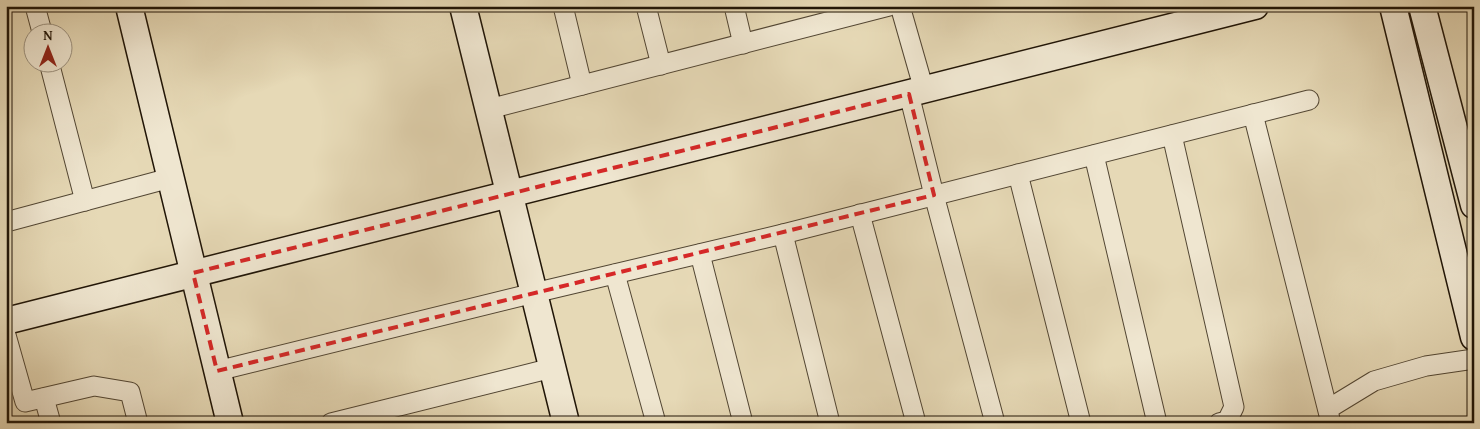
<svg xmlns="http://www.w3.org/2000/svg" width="1480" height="429" viewBox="0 0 1480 429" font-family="'Gentium Book Plus',serif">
	<rect width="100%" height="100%" fill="#e6d9b6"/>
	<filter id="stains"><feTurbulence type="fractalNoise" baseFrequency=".004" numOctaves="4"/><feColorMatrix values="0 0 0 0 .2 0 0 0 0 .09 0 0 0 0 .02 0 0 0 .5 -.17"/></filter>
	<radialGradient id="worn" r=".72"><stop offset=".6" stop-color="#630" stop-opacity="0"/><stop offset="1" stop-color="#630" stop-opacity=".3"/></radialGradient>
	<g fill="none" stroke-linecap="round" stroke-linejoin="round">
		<defs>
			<g id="street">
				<path d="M35,6L42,32"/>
				<path d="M563,6L582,85"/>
				<path d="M646,6L661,65"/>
				<path d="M734,6L743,44"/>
				<path d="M900,6L924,90"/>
				<path d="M49,62L85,201"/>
				<path d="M909,94L934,195L995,423"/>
				<path d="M489,109L889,6"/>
				<path d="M1253,114L1331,423"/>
				<path d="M1172,135L1234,407L1227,421L1219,423"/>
				<path d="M1094,155L1157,423"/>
				<path d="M1018,174L1081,423"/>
				<path d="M860,214L916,423"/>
				<path d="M6,222L170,178"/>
				<path d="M783,234L830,423"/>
				<path d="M700,254L743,423"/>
				<path d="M615,274L656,423"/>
				<path d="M6,335L25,402L94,386L130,392L138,423"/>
				<path d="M217,371L534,293L783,234L1309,100"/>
				<path d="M44,398L51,423"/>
				<path d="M1328,409L1374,381L1426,366L1474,359"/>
				<path d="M331,423L552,368"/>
			</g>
			<g id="secondary">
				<path d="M129,6L230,423"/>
				<path d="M463,6L566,423"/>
				<path d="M1393,6L1474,337"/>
				<path d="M1422,6L1474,205"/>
				<path d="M6,321L1255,6"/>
			</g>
		</defs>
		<!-- street casing -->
		<use href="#street" stroke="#524633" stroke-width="21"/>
		<!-- secondary casing -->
		<use href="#secondary" stroke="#201507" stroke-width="29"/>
		<!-- street -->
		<use href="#street" stroke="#efe6d0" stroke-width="19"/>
		<!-- secondary -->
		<use href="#secondary" stroke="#efe6d0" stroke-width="26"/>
	</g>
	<!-- marked area -->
	<path fill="none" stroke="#d62828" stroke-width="4" stroke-dasharray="10 6" stroke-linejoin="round" d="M909,94L934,195L217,371L193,273Z"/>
	<!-- margin -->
	<rect width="1480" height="429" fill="none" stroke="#e6d9b6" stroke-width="25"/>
	<rect x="8" y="8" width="1465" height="414" fill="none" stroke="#201507" stroke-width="2.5"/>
	<rect x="12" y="12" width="1455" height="404" fill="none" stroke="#201507"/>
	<!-- north arrow -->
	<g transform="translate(48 48)"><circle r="24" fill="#efe6d0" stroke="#9c9280"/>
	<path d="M0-4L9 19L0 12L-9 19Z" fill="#8f2418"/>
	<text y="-8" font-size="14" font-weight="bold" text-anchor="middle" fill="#201507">N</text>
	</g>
	<rect width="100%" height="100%" filter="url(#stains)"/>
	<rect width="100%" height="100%" fill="url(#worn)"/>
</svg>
